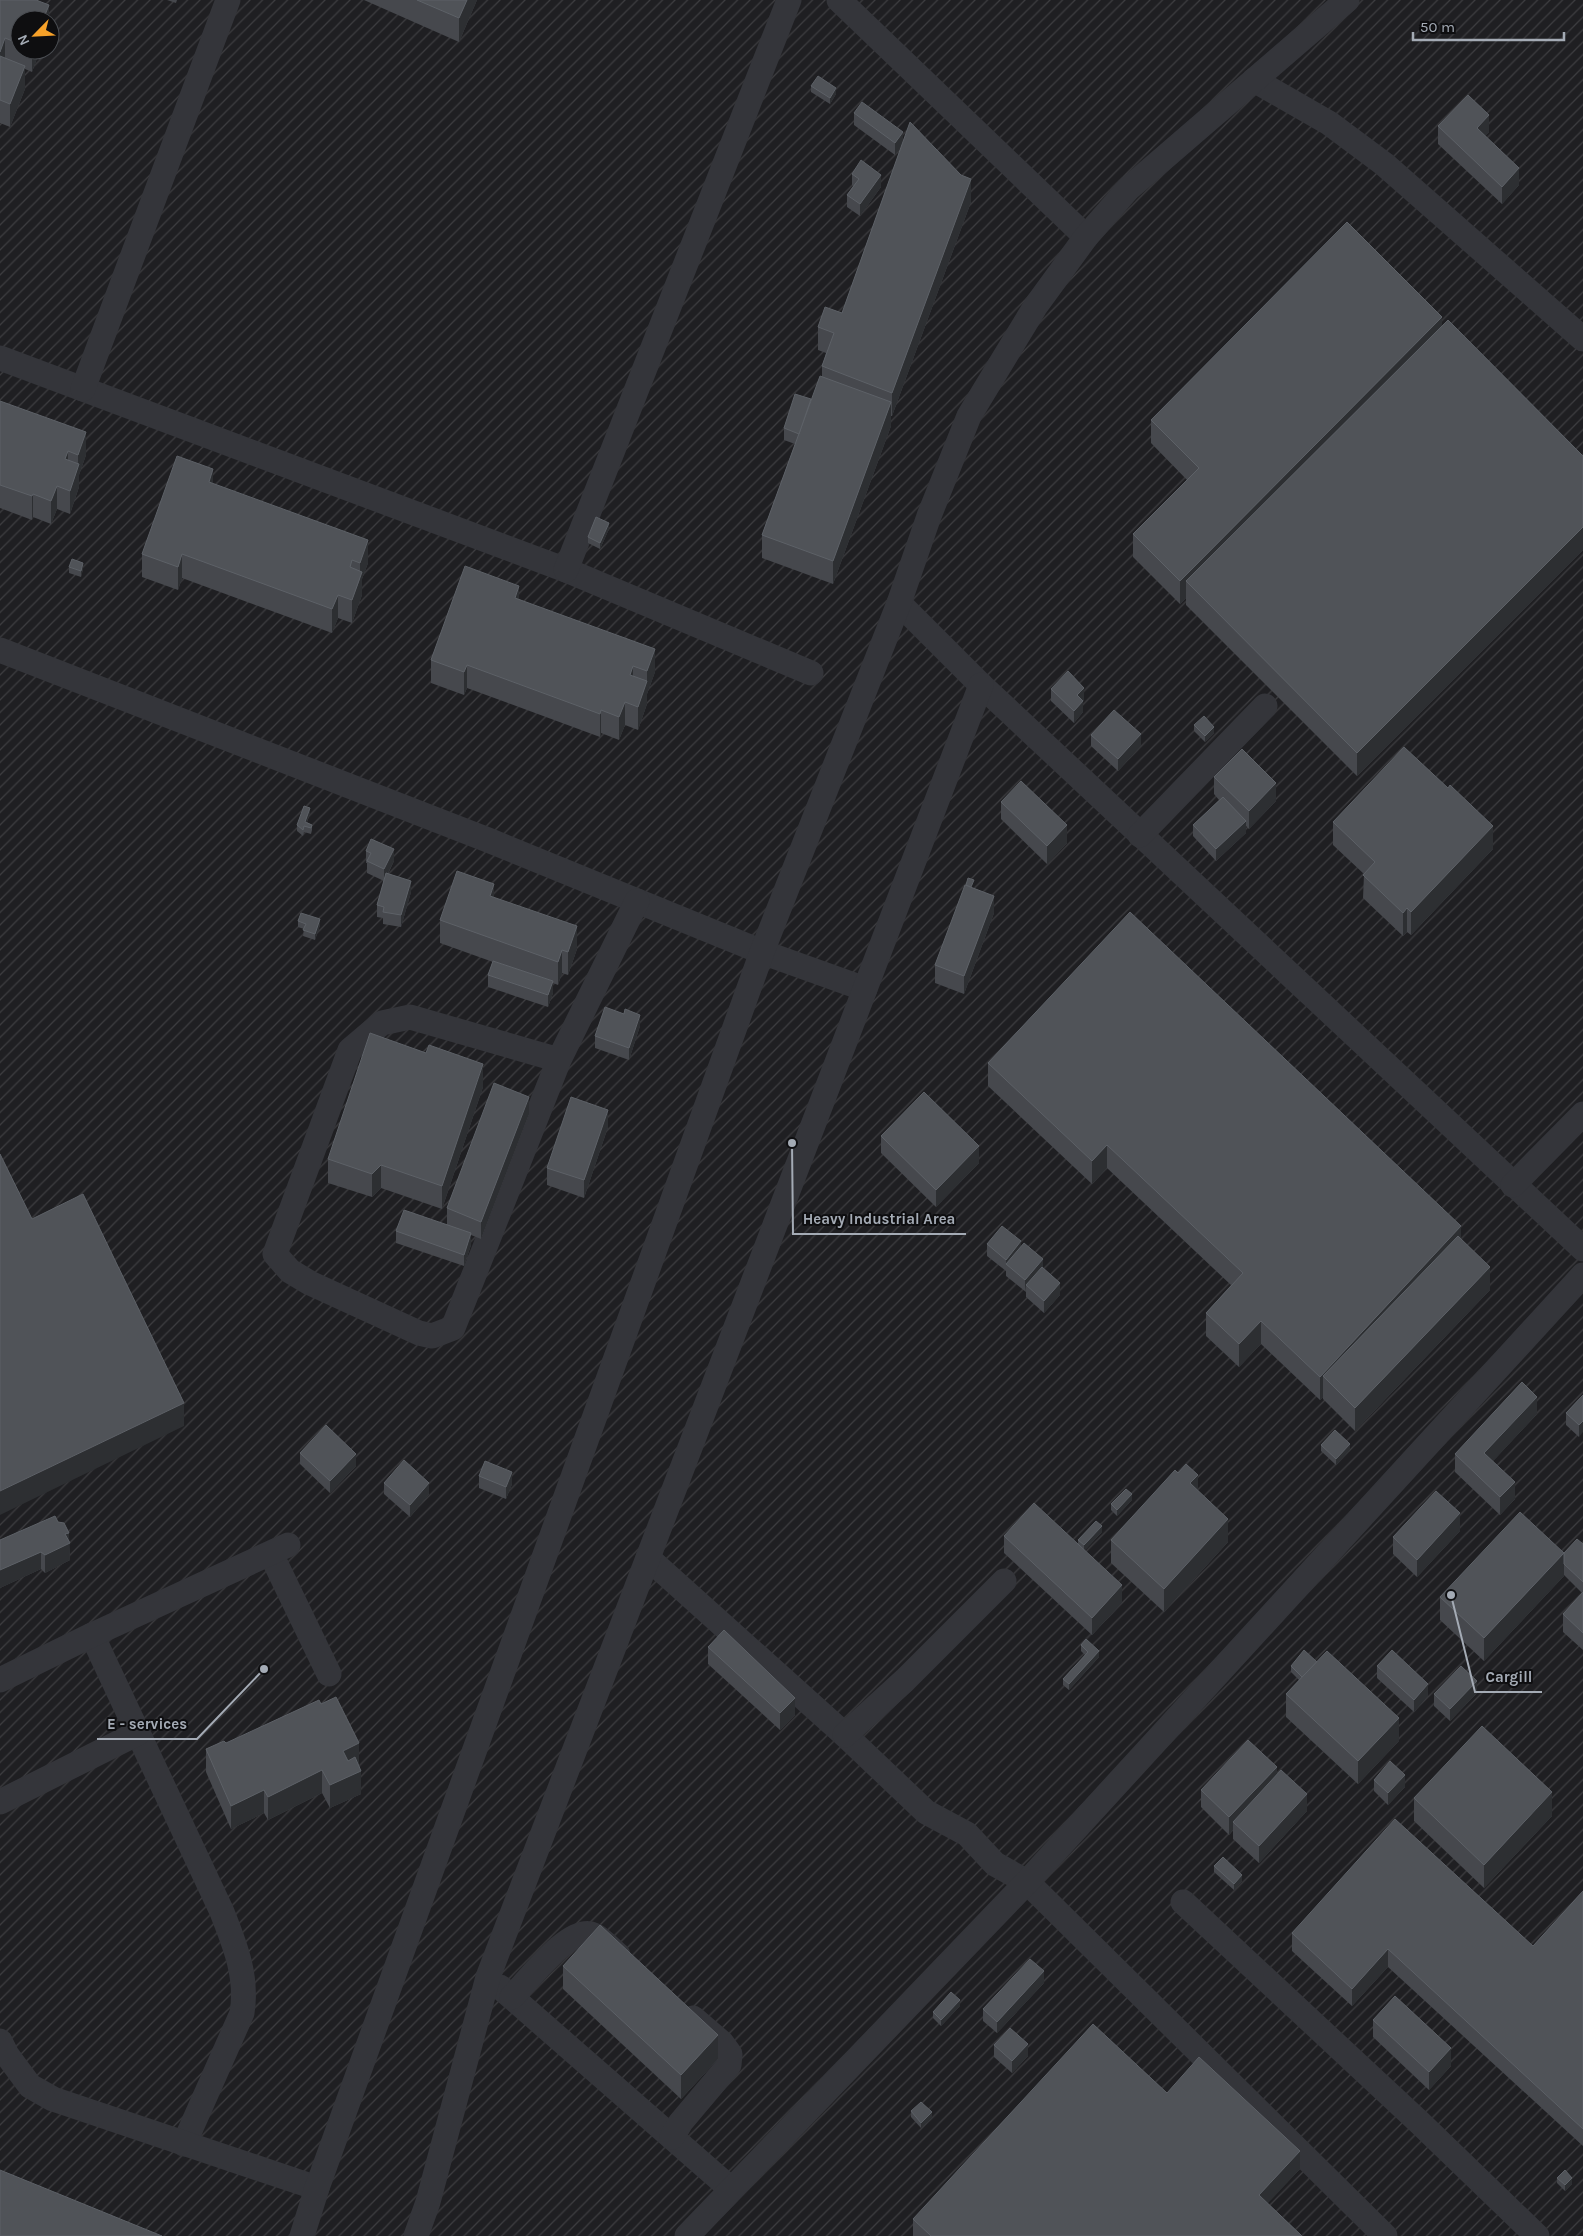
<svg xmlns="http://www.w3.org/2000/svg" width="1583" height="2236" viewBox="0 0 1583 2236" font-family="Karla,sans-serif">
	<defs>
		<pattern id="industrial-furrows" width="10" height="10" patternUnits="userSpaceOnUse" patternTransform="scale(1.25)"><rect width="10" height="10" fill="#1f1f22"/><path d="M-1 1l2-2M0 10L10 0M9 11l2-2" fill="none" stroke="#3d3d40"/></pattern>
	</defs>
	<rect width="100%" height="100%" fill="#131315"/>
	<!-- industrial -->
	<path fill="url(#industrial-furrows)" fill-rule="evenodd" d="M0,0H1583V2236H0ZM20,20H50V50H20Z"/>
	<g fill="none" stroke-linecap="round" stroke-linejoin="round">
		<!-- minor -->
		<g stroke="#34353a" stroke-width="25">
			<path d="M839,0L1086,237"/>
			<path d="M1254,80L1329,123L1384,164L1583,339"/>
			<path d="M0,358L566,570L811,673"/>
			<path d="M83,389L228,0"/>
			<path d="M566,570L789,0"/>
			<path d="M899,603L981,685L1583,1249"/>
			<path d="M0,650L488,840L762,952L865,989"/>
			<path d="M1140,835L1265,706"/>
			<path d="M559,1060L410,1017L382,1023L350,1050L275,1254L290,1271L310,1283L419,1333L432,1336L453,1328L559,1060L637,901"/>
			<path d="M1513,1185L1583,1114"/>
			<path d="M271,1554L329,1674"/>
			<path d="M648,1558L845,1735L926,1812L967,1834L995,1864L1027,1882L1385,2236"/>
			<path d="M92,1635L222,1912C235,1945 248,1977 242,2013L184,2144"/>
			<path d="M0,1680L92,1635L288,1545"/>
			<path d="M845,1735L905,1680L1004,1581"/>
			<path d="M0,1802L138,1733"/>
			<path d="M1183,1902L1419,2122L1537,2236"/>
			<path d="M500,1987L731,2189"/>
			<path d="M512,1997C527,1982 571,1923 594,1935C603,1940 611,1949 618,1955"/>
			<path d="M0,2041L7,2055L30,2086L53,2099L317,2188"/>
			<path d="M672,2137L681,2122L729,2065L730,2054L722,2043L693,2018"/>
			<path d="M302,2236L317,2188L762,952L899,603L929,516L969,416L1035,307L1086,237L1128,189L1347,0"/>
			<path d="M416,2236L428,2202L488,1977L981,685"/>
			<path d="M687,2236L1027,1882L1583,1275"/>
		</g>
	</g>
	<!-- wall -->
	<g fill="#46484d">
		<path d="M0,0L49,20H20V50H40L32,72L25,69V89L10,127L0,123Z"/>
		<path d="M167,0H177L176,3Z"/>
		<path d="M364,0H477L459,42Z"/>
		<path d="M811,86L836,94L830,104L811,92Z"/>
		<path d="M854,113L903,143L971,202L892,416H891V426L833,584L762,558V535L795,444L784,440V428L811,402L822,377V366L826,353L818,350V327L842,313L902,145L895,155L854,125Z"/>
		<path d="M1438,126L1489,132L1485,136L1519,185L1502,204L1438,144Z"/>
		<path d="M852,174L881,187L860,216L847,207V195L853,186L852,185Z"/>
		<path d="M1442,326L1583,456V550L1357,776L1186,605V598L1180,604L1133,557V534L1187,480L1151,443V420Z"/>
		<path d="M0,401L86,455L79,475V487L70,514L57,509L51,524L33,517L32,520L0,508Z"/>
		<path d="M213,484L368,563L362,579V595L352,623L338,618L332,633L182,578L178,590L142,577V554Z"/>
		<path d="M609,529L600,549L588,543V537Z"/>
		<path d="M69,567L83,569L81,577L69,573Z"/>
		<path d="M519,599L655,672L647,694V704L638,730L625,725L619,740L601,733L600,737L467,688L464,695L431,683V660Z"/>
		<path d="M1051,689L1084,700L1083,701V712L1074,723L1051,701Z"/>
		<path d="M1194,725L1214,733L1205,742L1194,731Z"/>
		<path d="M1091,735L1141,746L1118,771L1091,746Z"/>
		<path d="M1214,777L1276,801L1249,829L1246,826V833L1216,861L1193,836V825L1219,800L1214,794Z"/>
		<path d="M1001,802L1067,843L1047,864L1001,819Z"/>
		<path d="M310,814L307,822L312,825V830L311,834L304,832L303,836L297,831V825Z"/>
		<path d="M1333,822L1493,849L1411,935L1407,932L1403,936L1363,898L1364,874L1333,845Z"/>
		<path d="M366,851L394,861L388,874L411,892L401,927L383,924V918L377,917V905L384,881L367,873V863H366Z"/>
		<path d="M974,886L973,888L994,913L964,994L935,983V965Z"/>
		<path d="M494,897L577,949L568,975L562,973L558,985L553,983V993L548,1007L488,987V975L493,962L440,943V920Z"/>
		<path d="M298,921L320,925L315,940L303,936L304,929L298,927Z"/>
		<path d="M640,1026L629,1060L595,1048V1036Z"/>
		<path d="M426,1053L483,1087L442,1209L381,1188L372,1197L328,1183V1159Z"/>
		<path d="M988,1063L1461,1239L1490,1290L1355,1431L1323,1399V1397L1320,1400L1261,1344L1239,1367L1206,1336V1313L1231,1285L1107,1168L1092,1184L988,1086Z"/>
		<path d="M529,1114L481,1239L471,1235V1245L464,1266L396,1243V1231L447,1225V1208Z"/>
		<path d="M608,1127L584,1198L547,1185V1168Z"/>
		<path d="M881,1136L979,1163L936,1207L881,1153Z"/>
		<path d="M987,1244L1021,1247L1043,1268L1060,1295L1044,1313L1026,1297V1292L1006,1276V1271L987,1256Z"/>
		<path d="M1583,1395L1579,1437L1566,1425V1413Z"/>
		<path d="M1537,1414L1493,1461L1515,1499L1500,1515L1455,1472V1454Z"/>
		<path d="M1321,1445L1350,1450L1336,1465L1321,1451Z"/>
		<path d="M300,1453L356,1466L330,1493L300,1464Z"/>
		<path d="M479,1476L512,1484L506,1499L479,1488Z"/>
		<path d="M384,1483L429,1494L410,1517L384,1494Z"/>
		<path d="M1198,1491L1228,1542L1164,1612L1111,1563V1540Z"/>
		<path d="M1132,1500L1117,1516L1111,1510V1504Z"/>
		<path d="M58,1522L69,1542L70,1560L45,1573L41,1569L0,1588V1540Z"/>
		<path d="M1460,1531L1417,1577L1393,1554V1537Z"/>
		<path d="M1102,1532L1084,1551L1122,1603L1092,1635L1004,1553V1536L1078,1545V1540Z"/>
		<path d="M1583,1544V1650L1563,1632V1614L1582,1593L1564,1575V1576L1484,1661L1440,1620V1597L1564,1553Z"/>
		<path d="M1081,1645L1099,1657L1069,1690L1063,1685V1679L1085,1655L1081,1651Z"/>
		<path d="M708,1647L795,1715L780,1730L708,1664Z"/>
		<path d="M1317,1662L1399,1741L1358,1784L1286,1717V1694L1299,1680L1291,1672V1666Z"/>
		<path d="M1377,1666L1428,1696L1414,1712L1377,1678Z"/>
		<path d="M1477,1693L1450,1721L1434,1706V1694Z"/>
		<path d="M226,1743L359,1765L361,1794L330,1808L322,1793L268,1820L264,1813L231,1829L206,1772V1749Z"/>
		<path d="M1277,1775L1307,1811L1259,1863L1233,1839V1830L1229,1835L1201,1807V1790Z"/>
		<path d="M1374,1780L1405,1787L1388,1805L1374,1791Z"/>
		<path d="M1414,1798L1552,1816L1484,1888L1414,1821Z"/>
		<path d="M1214,1866L1242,1881L1234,1890L1214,1872Z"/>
		<path d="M1583,1891V2146L1388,1967L1352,2006L1292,1951V1933L1533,1946Z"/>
		<path d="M563,1966L718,2059L681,2099L563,1989Z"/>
		<path d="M1044,1983L997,2033L983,2021V2009Z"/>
		<path d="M960,2006L941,2026L933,2018V2012Z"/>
		<path d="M1373,2020L1451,2066L1429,2090L1373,2037Z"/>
		<path d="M994,2045L1028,2056L1012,2073L994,2057Z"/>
		<path d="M1167,2093L1300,2169L1267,2203L1302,2236H913V2219Z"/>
		<path d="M911,2111L932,2118L921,2128L911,2117Z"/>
		<path d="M1557,2178L1572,2184L1565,2191L1557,2183Z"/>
	</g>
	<!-- shaded-wall -->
	<g fill="#2d2f32">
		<path d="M467,0H477L459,42V18Z"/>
		<path d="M49,5V20H43Z"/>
		<path d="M5,38V61L0,75V52Z"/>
		<path d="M32,50H40L32,72Z"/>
		<path d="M25,66V89L10,127V104Z"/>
		<path d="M836,88V94L830,104V98Z"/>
		<path d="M1489,115V132L1477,145V128Z"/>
		<path d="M903,132V144L895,155V143Z"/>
		<path d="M1519,168V185L1502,204V187Z"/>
		<path d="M881,175V187L860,216V204Z"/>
		<path d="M971,179V202L892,416V393Z"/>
		<path d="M1442,317V340L1186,581V598L1180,604V581Z"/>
		<path d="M891,402V426L833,584V561Z"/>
		<path d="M86,432V455L79,475V487L70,514V491L78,467V455Z"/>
		<path d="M68,451V474L65,459Z"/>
		<path d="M213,469V492L209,482Z"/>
		<path d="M57,486V509L51,524V501Z"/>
		<path d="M33,494V517L32,520V496Z"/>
		<path d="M609,523V529L600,549V543Z"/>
		<path d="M1583,527V550L1357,776V753Z"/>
		<path d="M368,540V563L362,579V595L352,623V600L360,579V563Z"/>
		<path d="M182,554V578L178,590V567Z"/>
		<path d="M83,563V569L81,577V571Z"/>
		<path d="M519,586V609L515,598Z"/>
		<path d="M338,595V618L332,633V609Z"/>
		<path d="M655,649V672L647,694V704L638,730V707L647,681V671Z"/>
		<path d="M467,665V688L464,695V672Z"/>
		<path d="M633,666V689L630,675Z"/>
		<path d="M1084,688V700L1077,707V695Z"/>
		<path d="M1083,701V712L1074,723V711Z"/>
		<path d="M625,702V725L619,740V717Z"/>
		<path d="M601,710V733L600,737V714Z"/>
		<path d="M1214,727V733L1205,742V736Z"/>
		<path d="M1141,734V746L1118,771V759Z"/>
		<path d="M1276,783V801L1249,829V811Z"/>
		<path d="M310,808V814L305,826V822Z"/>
		<path d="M1246,821V833L1216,861V849Z"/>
		<path d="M1067,825V843L1047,864V846Z"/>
		<path d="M1493,826V849L1411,935V912Z"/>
		<path d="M394,849V861L384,881V869Z"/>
		<path d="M411,881V892L401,927V915Z"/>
		<path d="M494,884V907L490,896Z"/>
		<path d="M994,896V913L964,994V976Z"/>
		<path d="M1407,908V932L1403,936V913Z"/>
		<path d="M320,919V925L315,940V934Z"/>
		<path d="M577,926V949L568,975V952Z"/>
		<path d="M562,950V973L558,985V962Z"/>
		<path d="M553,981V993L548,1007V995Z"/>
		<path d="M640,1015V1026L629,1060V1048Z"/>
		<path d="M483,1064V1087L442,1209V1186Z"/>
		<path d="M529,1097V1114L481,1239V1222Z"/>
		<path d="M608,1110V1127L584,1198V1180Z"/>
		<path d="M1107,1145V1168L1092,1184V1161Z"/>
		<path d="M979,1146V1163L936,1207V1190Z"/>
		<path d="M381,1165V1188L372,1197V1174Z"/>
		<path d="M1461,1226V1249L1323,1376V1397L1320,1400V1377Z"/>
		<path d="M471,1233V1245L464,1266V1255Z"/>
		<path d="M1021,1241V1253L1006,1265V1260Z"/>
		<path d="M1043,1259V1271L1026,1285L1025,1292V1280Z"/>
		<path d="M1490,1267V1290L1355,1431V1408Z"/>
		<path d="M1060,1283V1295L1044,1313V1301Z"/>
		<path d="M1261,1321V1344L1239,1367V1344Z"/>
		<path d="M1537,1397V1414L1484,1471V1453Z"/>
		<path d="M184,1403V1426L0,1515V1491Z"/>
		<path d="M1583,1421V1432L1579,1437V1425Z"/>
		<path d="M1350,1444V1450L1336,1465V1459Z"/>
		<path d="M356,1454V1466L330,1493V1481Z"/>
		<path d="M512,1472V1484L506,1499V1487Z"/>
		<path d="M1198,1475V1498L1190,1483Z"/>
		<path d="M1515,1482V1499L1500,1515V1497Z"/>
		<path d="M429,1483V1494L410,1517V1505Z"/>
		<path d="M1132,1494V1500L1117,1516V1510Z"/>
		<path d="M1460,1513V1531L1417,1577V1560Z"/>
		<path d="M1228,1519V1542L1164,1612V1589Z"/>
		<path d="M1102,1526V1532L1084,1551V1545Z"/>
		<path d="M69,1533L70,1560L45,1573V1555L65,1534Z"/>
		<path d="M41,1552V1569L0,1588V1570Z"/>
		<path d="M1564,1553V1576L1484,1661V1638Z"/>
		<path d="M1122,1585V1603L1092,1635V1618Z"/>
		<path d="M1099,1651V1657L1069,1690V1684Z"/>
		<path d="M1477,1681V1693L1450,1721V1709Z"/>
		<path d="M1428,1684V1696L1414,1712V1700Z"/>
		<path d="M795,1698V1715L780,1730V1713Z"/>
		<path d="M1399,1718V1741L1358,1784V1761Z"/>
		<path d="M359,1743V1766L343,1774V1751Z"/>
		<path d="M1277,1767V1785L1233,1822V1830L1229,1835V1817Z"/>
		<path d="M322,1770V1793L268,1820V1797Z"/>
		<path d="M361,1771V1794L330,1808V1785Z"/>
		<path d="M1405,1775V1787L1388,1805V1793Z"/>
		<path d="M264,1790V1813L231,1829V1806Z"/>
		<path d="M1552,1792V1816L1484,1888V1865Z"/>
		<path d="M1307,1794V1811L1259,1863V1846Z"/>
		<path d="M1242,1875V1881L1234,1890V1884Z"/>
		<path d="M1388,1949V1967L1352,2006V1989Z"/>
		<path d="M1044,1971V1983L997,2033V2022Z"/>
		<path d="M960,2000V2006L941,2026V2020Z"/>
		<path d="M718,2035V2059L681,2099V2075Z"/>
		<path d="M1028,2044V2056L1012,2073V2061Z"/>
		<path d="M1451,2048V2066L1429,2090V2072Z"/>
		<path d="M932,2112V2118L921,2128V2123Z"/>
		<path d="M1300,2151V2169L1259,2213V2195Z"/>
		<path d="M1572,2178V2184L1565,2191V2185Z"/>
	</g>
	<!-- building -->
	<g fill="#505358" stroke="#5d6167">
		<path d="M0,0H36L49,5L43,20H20V44L5,38L0,52Z"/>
		<path d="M417,0H467L459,18Z"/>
		<path d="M0,56L25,66L10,104L0,100Z"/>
		<path d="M818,76L836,88L830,98L811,86Z"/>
		<path d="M1468,95L1489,115L1477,128L1519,168L1502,187L1438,126Z"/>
		<path d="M862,102L903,132L895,143L854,113Z"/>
		<path d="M910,122L961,175L971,179L892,393L822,366L834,333L818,327L825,307L842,313Z"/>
		<path d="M861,160L881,175L860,204L847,195L859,179L852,174Z"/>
		<path d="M1347,222L1442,317L1180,581L1133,534L1199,468L1151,420Z"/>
		<path d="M1448,320L1583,456V527L1357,753L1186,581Z"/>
		<path d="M820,376L891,402L833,561L762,535Z"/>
		<path d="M795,394L811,399L799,434L784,428Z"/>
		<path d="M0,401L86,432L78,455L68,451L65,459L79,464L70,491L57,486L51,501L33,494L32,496L0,485Z"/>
		<path d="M177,456L213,469L209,482L368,540L360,563L352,560L350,567L362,572L352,600L338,595L332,609L182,554L178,567L142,554Z"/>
		<path d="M596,517L609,523L600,543L588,537Z"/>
		<path d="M72,559L83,563L81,571L69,567Z"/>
		<path d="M465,566L519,586L515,598L655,649L647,671L633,666L630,675L647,681L638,707L625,702L619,717L601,710L600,714L467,665L464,672L431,660Z"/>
		<path d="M1068,671L1084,688L1077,695L1083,701L1074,711L1051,689Z"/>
		<path d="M1114,710L1141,734L1118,759L1091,735Z"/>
		<path d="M1204,716L1214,727L1205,736L1194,725Z"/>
		<path d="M1404,747L1448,788L1450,785L1493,826L1411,912L1407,908L1403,913L1363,875L1375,862L1333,822Z"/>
		<path d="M1242,749L1276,783L1249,811L1214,777Z"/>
		<path d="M1021,781L1067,825L1047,846L1001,802Z"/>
		<path d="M1223,797L1246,821L1216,849L1193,825Z"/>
		<path d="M304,806L310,808L305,822L312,825L311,828L304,826L303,830L297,825Z"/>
		<path d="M371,839L394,849L384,869L367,861L371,853L366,851Z"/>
		<path d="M457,871L494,884L490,896L577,926L568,952L562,950L558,962L440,920Z"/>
		<path d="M386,873L411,881L401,915L383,912L384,907L377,905Z"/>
		<path d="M968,878L974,880L971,887L966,885Z"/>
		<path d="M965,885L994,896L964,976L935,965Z"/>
		<path d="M1130,912L1461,1226L1320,1377L1261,1321L1239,1344L1206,1313L1243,1273L1107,1145L1092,1161L988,1063Z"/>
		<path d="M301,913L320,919L315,934L303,930L306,924L298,921Z"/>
		<path d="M493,961L553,981L548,995L488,975Z"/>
		<path d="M605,1007L624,1014L625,1009L640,1015L629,1048L595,1036Z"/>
		<path d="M370,1033L426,1053L429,1045L483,1064L442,1186L381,1165L372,1174L328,1159Z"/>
		<path d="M494,1083L529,1097L481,1222L447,1208Z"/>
		<path d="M924,1092L979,1146L936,1190L881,1136Z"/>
		<path d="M571,1097L608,1110L584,1180L547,1168Z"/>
		<path d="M0,1154L32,1219L83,1194L184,1403L0,1491Z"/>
		<path d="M404,1210L471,1233L464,1255L396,1231Z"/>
		<path d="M1002,1226L1021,1241L1006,1260L987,1244Z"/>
		<path d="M1458,1236L1490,1267L1355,1408L1323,1376Z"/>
		<path d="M1024,1243L1043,1259L1025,1280L1006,1264Z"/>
		<path d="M1042,1267L1060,1283L1044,1301L1026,1285Z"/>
		<path d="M1522,1382L1537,1397L1484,1453L1515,1482L1500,1497L1455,1454Z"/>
		<path d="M1583,1395V1421L1579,1425L1566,1413Z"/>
		<path d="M326,1425L356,1454L330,1481L300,1453Z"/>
		<path d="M1335,1430L1350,1444L1336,1459L1321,1445Z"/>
		<path d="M404,1460L429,1483L410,1505L384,1483Z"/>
		<path d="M485,1461L512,1472L506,1487L479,1476Z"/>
		<path d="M1186,1464L1198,1475L1190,1483L1228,1519L1164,1589L1111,1540L1175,1470L1178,1473Z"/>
		<path d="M1126,1489L1132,1494L1117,1510L1111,1504Z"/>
		<path d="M1436,1491L1460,1513L1417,1560L1393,1537Z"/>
		<path d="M1034,1503L1122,1585L1092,1618L1004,1536Z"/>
		<path d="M1520,1512L1564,1553L1484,1638L1440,1597Z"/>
		<path d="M55,1516L58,1522L64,1523L69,1533L65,1534L70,1543L45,1555L41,1552L0,1570V1540Z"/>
		<path d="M1096,1521L1102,1526L1084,1545L1078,1540Z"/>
		<path d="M1577,1539L1583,1544V1582L1564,1564V1553Z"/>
		<path d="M1583,1592V1633L1563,1614Z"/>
		<path d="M724,1630L795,1698L780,1713L708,1647Z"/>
		<path d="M1086,1639L1099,1651L1069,1684L1063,1679L1088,1652L1081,1645Z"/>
		<path d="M1304,1650L1317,1662L1302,1677L1291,1666Z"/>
		<path d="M1392,1650L1428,1684L1414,1700L1377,1666Z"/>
		<path d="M1327,1651L1399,1718L1358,1761L1286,1694Z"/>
		<path d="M1461,1666L1477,1681L1450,1709L1434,1694Z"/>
		<path d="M336,1697L359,1743L343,1751L348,1761L355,1757L361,1771L330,1785L322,1770L268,1797L264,1790L231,1806L206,1749L224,1741L226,1743L319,1700L321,1704Z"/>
		<path d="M1482,1726L1552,1792L1484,1865L1414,1798Z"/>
		<path d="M1248,1740L1277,1767L1229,1817L1201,1790Z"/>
		<path d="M1390,1761L1405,1775L1388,1793L1374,1780Z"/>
		<path d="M1281,1770L1307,1794L1259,1846L1233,1822Z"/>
		<path d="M1395,1819L1533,1946L1583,1891V2129L1388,1949L1352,1989L1292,1933Z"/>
		<path d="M1223,1857L1242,1875L1234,1884L1214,1866Z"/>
		<path d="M600,1925L718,2035L681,2075L563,1966Z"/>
		<path d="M1030,1959L1044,1971L997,2022L983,2009Z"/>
		<path d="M951,1992L960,2000L941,2020L933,2012Z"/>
		<path d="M1395,1996L1451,2048L1429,2072L1373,2020Z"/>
		<path d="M1093,2024L1167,2093L1199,2057L1300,2151L1259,2195L1302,2236H931L913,2219Z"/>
		<path d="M1010,2028L1028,2044L1012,2061L994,2045Z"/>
		<path d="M921,2102L932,2112L921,2123L911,2111Z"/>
		<path d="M0,2170L162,2236H0Z"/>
		<path d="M1565,2170L1572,2178L1565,2185L1557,2178Z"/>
	</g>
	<!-- callouts -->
	<path fill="none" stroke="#a4abb5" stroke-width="2" d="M792 1143L793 1234H966M1451 1595L1475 1692H1542M264 1669L197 1739H97"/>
	<g fill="#a4abb5" stroke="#0e0e10" stroke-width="2">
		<circle cx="792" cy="1143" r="5"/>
		<circle cx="1451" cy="1595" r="5"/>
		<circle cx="264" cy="1669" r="5"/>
	</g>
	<g font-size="15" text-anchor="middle" font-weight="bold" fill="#a4abb5" stroke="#0e0e10" stroke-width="4" stroke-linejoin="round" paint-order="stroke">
		<text x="879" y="1224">Heavy Industrial Area</text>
		<text x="1509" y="1682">Cargill</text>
		<text x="147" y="1729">E - services</text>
	</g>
	<!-- north arrow -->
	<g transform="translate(35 35) rotate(246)"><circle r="24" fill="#0e0e10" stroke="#4a4d52"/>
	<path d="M0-4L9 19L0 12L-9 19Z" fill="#f6a129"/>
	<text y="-8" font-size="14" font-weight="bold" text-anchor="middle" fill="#a4abb5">N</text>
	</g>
	<!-- scale -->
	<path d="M1413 32v8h151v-8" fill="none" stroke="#a4abb5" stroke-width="2.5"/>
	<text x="1420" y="32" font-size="15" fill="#a4abb5" stroke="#0e0e10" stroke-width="4" paint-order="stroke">50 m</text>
</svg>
